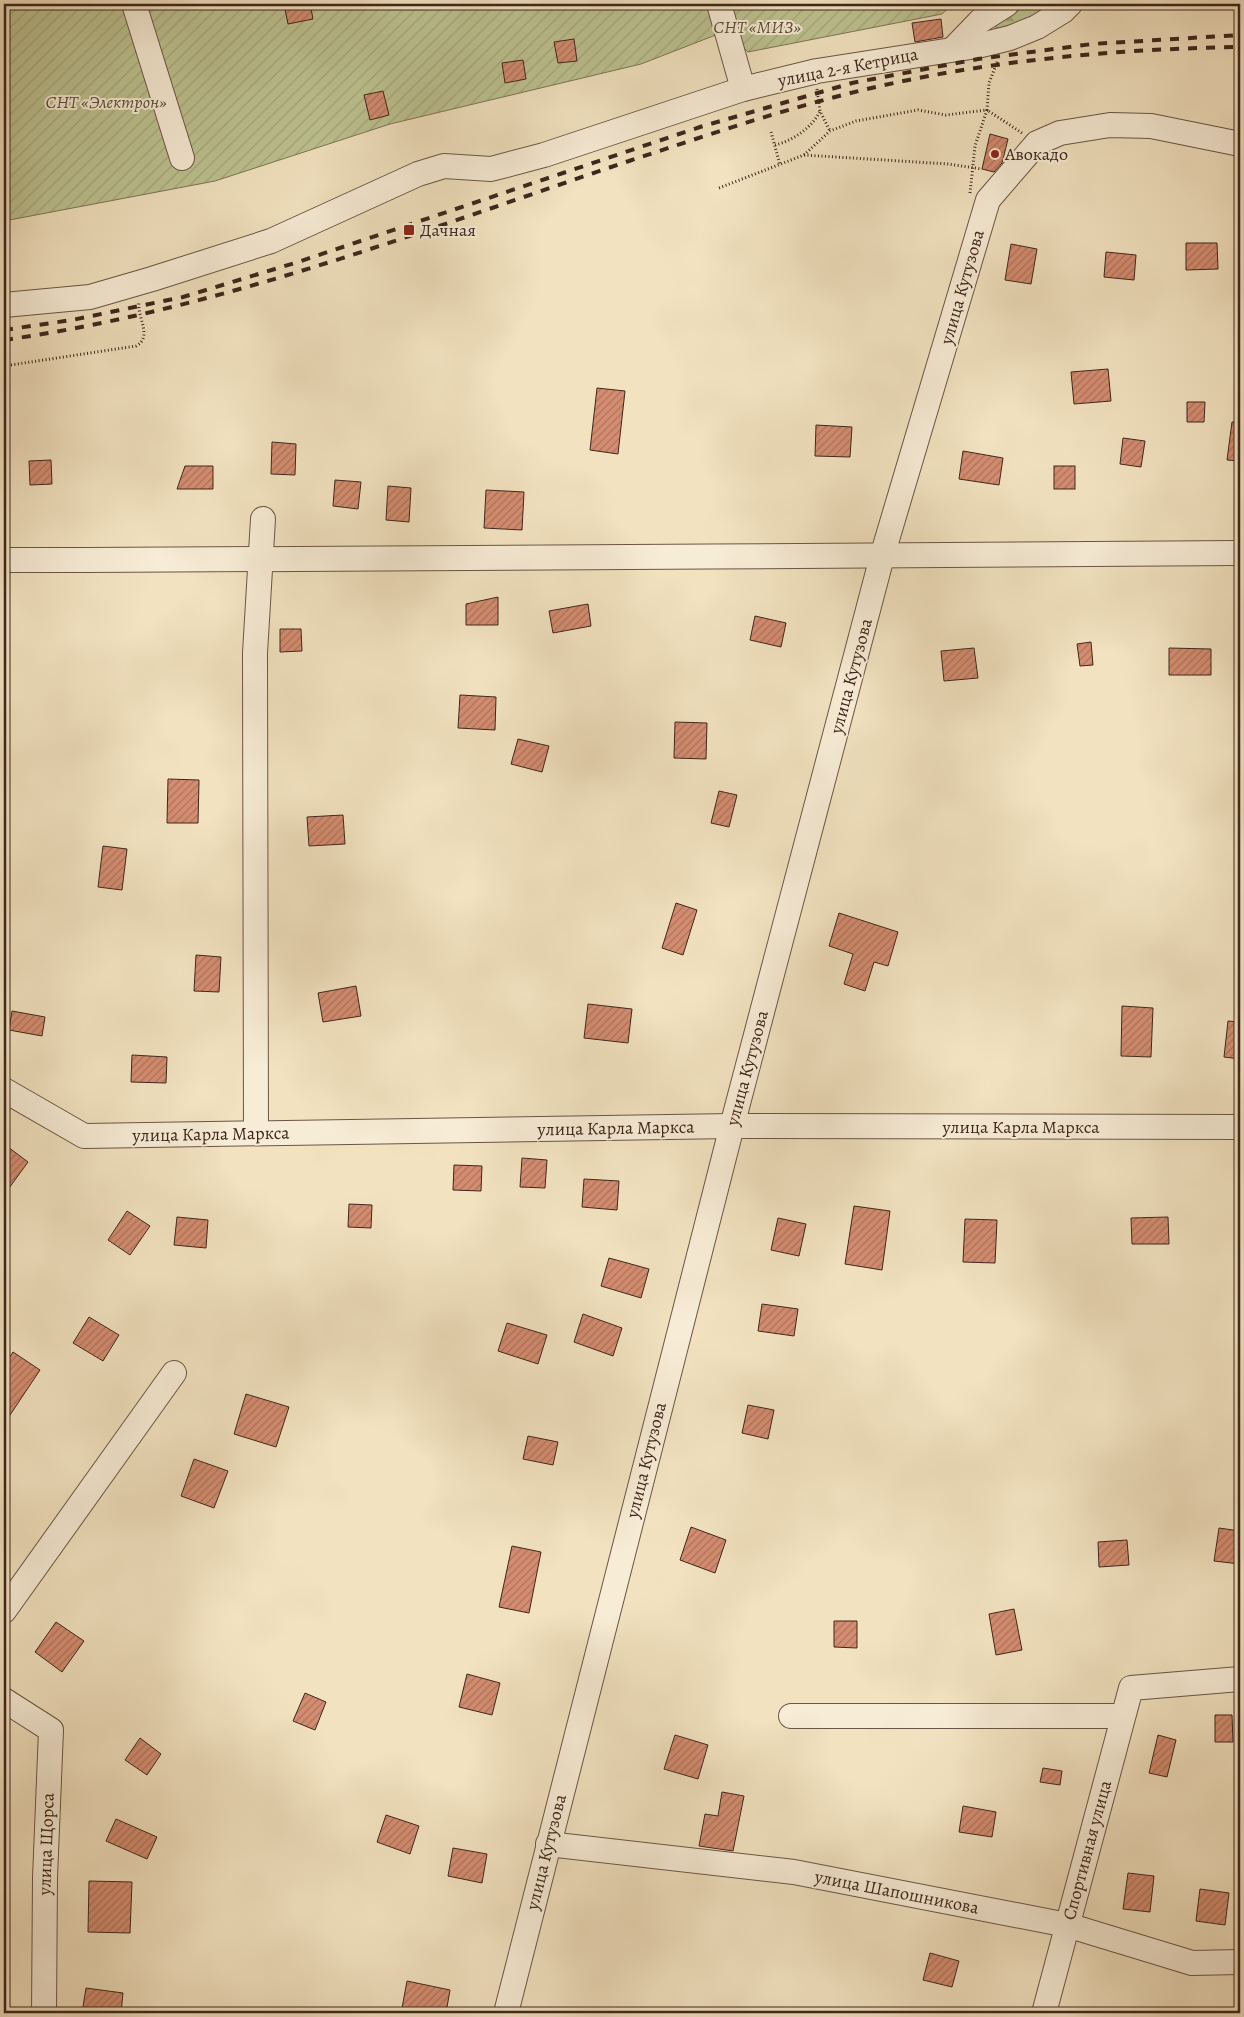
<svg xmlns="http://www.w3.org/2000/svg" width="1244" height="2017" viewBox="0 0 1244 2017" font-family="Alegreya,serif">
	<defs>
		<pattern id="forest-firs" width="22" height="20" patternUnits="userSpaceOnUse" patternTransform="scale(1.25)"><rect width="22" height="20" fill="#bdc391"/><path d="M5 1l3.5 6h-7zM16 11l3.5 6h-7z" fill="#a4a77d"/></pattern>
		<pattern id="garden-furrows" width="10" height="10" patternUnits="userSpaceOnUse" patternTransform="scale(1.25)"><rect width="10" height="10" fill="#bdc391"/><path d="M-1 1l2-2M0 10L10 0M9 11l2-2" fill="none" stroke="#a4a77d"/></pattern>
		<pattern id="building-hatch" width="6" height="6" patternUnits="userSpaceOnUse" patternTransform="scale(1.25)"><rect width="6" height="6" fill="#d58d71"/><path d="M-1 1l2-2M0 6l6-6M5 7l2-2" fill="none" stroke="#ae735c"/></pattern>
	</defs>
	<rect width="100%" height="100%" fill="#f2e2c0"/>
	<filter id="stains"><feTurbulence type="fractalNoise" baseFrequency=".004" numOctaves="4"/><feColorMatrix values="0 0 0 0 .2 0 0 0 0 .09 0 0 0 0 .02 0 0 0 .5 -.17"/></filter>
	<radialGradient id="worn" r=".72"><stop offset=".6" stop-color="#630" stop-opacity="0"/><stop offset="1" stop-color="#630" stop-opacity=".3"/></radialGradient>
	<!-- forest -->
	<path fill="url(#forest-firs)" stroke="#7e7457" d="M1022,4H1046L1044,17L1025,25L997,28L992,24L1001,11Z"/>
	<!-- garden -->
	<path fill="url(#garden-furrows)" stroke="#7e7457" d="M4,4H953L942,14L748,52L726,31L641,64L390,124L215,181L4,221Z"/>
	<!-- building -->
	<g fill="url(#building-hatch)" stroke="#3e261d">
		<path d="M284,4H310L313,19L288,24Z"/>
		<path d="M941,19L943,37L915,42L912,23Z"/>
		<path d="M574,39L577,61L558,63L554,42Z"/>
		<path d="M523,60L526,79L505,83L502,63Z"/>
		<path d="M383,91L389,115L370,120L364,95Z"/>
		<path d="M990,134L1008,139L1002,163L994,172L982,169Z"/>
		<path d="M1186,243H1217L1218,269L1186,270Z"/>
		<path d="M1011,244L1037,249L1031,284L1005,280Z"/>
		<path d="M1106,252L1136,255L1134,280L1104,277Z"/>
		<path d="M1108,369L1111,401L1074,404L1071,372Z"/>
		<path d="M597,388L625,391L618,454L590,450Z"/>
		<path d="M1187,402H1205L1204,422H1187Z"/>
		<path d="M1232,422H1240V461L1227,460Z"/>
		<path d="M816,425L852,427L850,457L815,456Z"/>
		<path d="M1123,438L1145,441L1141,467L1120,464Z"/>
		<path d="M272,442L296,444L295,475L271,474Z"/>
		<path d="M963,451L1003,458L999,485L959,479Z"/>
		<path d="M51,460L52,484L30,485L29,461Z"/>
		<path d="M185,466H213V489H177Z"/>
		<rect x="1054" y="466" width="21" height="23"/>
		<path d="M335,480L361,482L358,509L333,506Z"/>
		<path d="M388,486L411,488L409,522L386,520Z"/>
		<path d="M486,490L524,492L522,530L484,528Z"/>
		<path d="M498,597V625H466V604Z"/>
		<path d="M588,604L591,626L553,633L549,611Z"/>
		<path d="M755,616L786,623L781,647L750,640Z"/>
		<path d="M280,629H301L302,651L280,652Z"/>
		<path d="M1091,642L1093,665L1080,666L1077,644Z"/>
		<path d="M974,648L978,678L944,681L941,651Z"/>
		<path d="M1169,648L1211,649V675H1169Z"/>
		<path d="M460,695L496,697L495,730L458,728Z"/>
		<path d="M675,722L707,723L706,759L674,758Z"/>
		<path d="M518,739L549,746L542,772L511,764Z"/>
		<path d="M168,779L199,780L198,823H167Z"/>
		<path d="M719,791L737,795L729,827L711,823Z"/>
		<path d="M343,815L345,844L309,846L307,817Z"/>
		<path d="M103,846L127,849L122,890L98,887Z"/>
		<path d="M676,903L697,910L683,955L662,948Z"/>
		<path d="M839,913L898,932L888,966L874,962L865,991L844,984L853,954L829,946Z"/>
		<path d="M196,955L221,957L219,992L194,991Z"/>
		<path d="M356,986L361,1016L323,1022L318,993Z"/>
		<path d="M588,1004L632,1009L628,1043L584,1038Z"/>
		<path d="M1122,1006L1153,1008L1151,1057L1121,1056Z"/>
		<path d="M12,1011L45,1017L42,1036L9,1030Z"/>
		<path d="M1228,1021L1240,1022V1059L1224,1057Z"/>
		<path d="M132,1055L167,1057L166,1083L131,1082Z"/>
		<path d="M4,1144L28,1162L4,1195Z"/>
		<path d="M522,1158L547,1160L545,1188L520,1187Z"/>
		<path d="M454,1165L482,1166L481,1191L453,1190Z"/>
		<path d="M584,1179L619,1181L617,1210L582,1207Z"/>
		<path d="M349,1204L372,1205L371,1228L348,1227Z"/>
		<path d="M854,1206L890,1211L882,1270L845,1264Z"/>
		<path d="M127,1211L150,1226L130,1255L108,1240Z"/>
		<path d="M177,1217L208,1220L206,1248L174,1245Z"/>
		<path d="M1168,1217L1169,1244H1132L1131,1218Z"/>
		<path d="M778,1218L806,1224L799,1256L771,1250Z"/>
		<path d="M965,1219L997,1220L995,1263L963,1262Z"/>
		<path d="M609,1258L649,1269L641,1298L601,1286Z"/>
		<path d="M762,1304L798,1309L794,1336L758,1331Z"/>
		<path d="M583,1314L622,1328L613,1356L574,1342Z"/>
		<path d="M89,1317L119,1335L103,1361L73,1343Z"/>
		<path d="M507,1323L547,1335L538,1364L498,1351Z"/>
		<path d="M13,1352L40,1370L4,1424V1366Z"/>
		<path d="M246,1394L289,1407L276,1447L234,1434Z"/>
		<path d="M748,1405L774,1410L768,1439L742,1433Z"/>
		<path d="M528,1436L558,1442L553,1465L523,1459Z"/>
		<path d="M194,1459L228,1471L214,1508L181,1496Z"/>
		<path d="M691,1527L726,1540L715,1573L680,1560Z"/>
		<path d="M1219,1528L1240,1531V1564L1214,1561Z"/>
		<path d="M1127,1540L1129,1565L1099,1567L1098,1542Z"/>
		<path d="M512,1546L541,1552L529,1613L499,1607Z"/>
		<path d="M1014,1609L1022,1650L996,1655L989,1614Z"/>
		<path d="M834,1621H857V1648L834,1647Z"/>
		<path d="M56,1622L84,1641L62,1672L35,1652Z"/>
		<path d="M467,1674L500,1683L492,1715L459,1707Z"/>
		<path d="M305,1693L326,1702L315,1730L293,1721Z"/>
		<path d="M1215,1715H1232L1233,1742H1215Z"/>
		<path d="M675,1735L708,1745L698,1779L664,1769Z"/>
		<path d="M1158,1735L1176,1740L1167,1777L1149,1773Z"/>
		<path d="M140,1738L161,1754L147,1775L125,1760Z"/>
		<path d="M1043,1768L1062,1771L1060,1785L1040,1782Z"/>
		<path d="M722,1792L744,1796L733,1851L699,1846L705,1814L718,1816Z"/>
		<path d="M963,1806L996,1812L992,1837L959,1832Z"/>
		<path d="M386,1815L419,1826L410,1854L377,1842Z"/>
		<path d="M116,1819L157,1837L147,1859L106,1841Z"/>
		<path d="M453,1848L487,1854L482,1883L448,1876Z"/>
		<path d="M1128,1873L1154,1876L1150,1912L1123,1909Z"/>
		<path d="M89,1881L132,1882L130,1933L88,1932Z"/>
		<path d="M1200,1889L1229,1893L1225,1925L1196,1921Z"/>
		<path d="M930,1953L959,1961L952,1987L923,1980Z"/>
		<path d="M407,1981L450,1990L446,2013H430L402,2008Z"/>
		<path d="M86,1988L123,1993L121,2013H82Z"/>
	</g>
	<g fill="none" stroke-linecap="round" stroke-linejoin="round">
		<defs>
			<g id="minor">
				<path d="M134,4L182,158"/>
				<path d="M719,4L743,89"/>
				<path d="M954,48L980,21L1007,4"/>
				<path d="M4,305L90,297L152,279L271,241L418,174L444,166L491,169L544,155L743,89L817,71L977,46L1010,38L1037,27L1063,11L1070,4"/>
				<path d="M4,560C416,561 828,554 1240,553"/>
				<path d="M4,1090L84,1136L732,1126L1240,1127"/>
				<path d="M256,1133L255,653L263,519"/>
				<path d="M4,1611L174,1373"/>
				<path d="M4,1700L51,1730L45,1878L44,2013"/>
				<path d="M791,1716H1122"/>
				<path d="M548,1844L794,1872L1067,1925L1192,1963L1240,1962"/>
				<path d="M506,2013L732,1126L883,553L988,200L1037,143L1060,133L1110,125L1151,126L1240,144"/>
				<path d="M1044,2013L1131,1688L1240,1679"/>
			</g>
		</defs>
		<!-- minor casing -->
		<use href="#minor" stroke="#6b5546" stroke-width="26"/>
		<!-- path -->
		<g stroke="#3e261d" stroke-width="3" stroke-dasharray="1 2.5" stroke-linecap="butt">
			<path d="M817,89L820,111L830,131"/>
			<path d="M771,132L780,165"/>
			<path d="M775,145C792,141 812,128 820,111"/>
			<path d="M804,155L948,164L982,169"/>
			<path d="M719,188L804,155L830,131L856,121L918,110L946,115L987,110L989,83L998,60"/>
			<path d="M970,193L975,146L987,110L1022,133"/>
			<path d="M4,366L136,346C153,337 137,317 139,303"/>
		</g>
		<!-- minor -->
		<use href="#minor" stroke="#f7ecd6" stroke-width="24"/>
		<!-- rail -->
		<g stroke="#3e261d" stroke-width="4" stroke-dasharray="9 9" stroke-linecap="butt">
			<path d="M4,330L72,320L183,297L298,262L700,127L852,83L978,59L1092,44L1240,35"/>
			<path d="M4,340C218,310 421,231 626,162C702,137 780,110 859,91C982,61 1113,49 1240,47"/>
		</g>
	</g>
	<!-- markers -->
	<g fill="#8f2418" stroke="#f7ecd6" stroke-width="2">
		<circle cx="995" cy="154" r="5"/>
		<rect x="403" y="224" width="12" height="12" rx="2.5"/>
	</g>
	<g text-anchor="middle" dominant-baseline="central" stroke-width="4" stroke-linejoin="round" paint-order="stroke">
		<!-- park labels -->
		<g font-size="18" font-style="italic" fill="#5e4d3a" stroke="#f7ecd6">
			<text x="757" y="27">СНТ «МИЗ»</text>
			<text x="106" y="102">СНТ «Электрон»</text>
		</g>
		<!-- street labels -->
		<g font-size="18" fill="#3e261d" stroke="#f7ecd6">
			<text transform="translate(848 67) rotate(-11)">улица 2-я Кетрица</text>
			<text transform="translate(962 287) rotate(-74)">улица Кутузова</text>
			<text transform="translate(851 676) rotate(-75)">улица Кутузова</text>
			<text transform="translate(747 1068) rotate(-75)">улица Кутузова</text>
			<text x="1021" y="1127">улица Карла Маркса</text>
			<text transform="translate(616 1128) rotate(-1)">улица Карла Маркса</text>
			<text transform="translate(211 1134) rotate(-1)">улица Карла Маркса</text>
			<text transform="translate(646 1460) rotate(-76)">улица Кутузова</text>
			<text transform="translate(46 1844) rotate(-88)">улица Щорса</text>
			<text transform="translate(1087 1850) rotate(-75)">Спортивная улица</text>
			<text transform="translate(546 1852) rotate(-76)">улица Кутузова</text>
			<text transform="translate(897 1892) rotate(11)">улица Шапошникова</text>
		</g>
		<!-- poi labels -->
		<g font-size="18" fill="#3e261d" stroke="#f7ecd6" text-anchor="start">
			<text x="1005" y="154">Авокадо</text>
			<text x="420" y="230">Дачная</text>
		</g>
	</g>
	<!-- margin -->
	<rect width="1244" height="2017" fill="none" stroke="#f2e2c0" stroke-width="20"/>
	<rect x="5" y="5" width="1234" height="2007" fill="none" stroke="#3e261d" stroke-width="2.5"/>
	<rect x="10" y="10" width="1224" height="1997" fill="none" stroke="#3e261d"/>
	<rect width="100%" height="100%" filter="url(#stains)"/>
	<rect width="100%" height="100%" fill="url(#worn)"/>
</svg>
